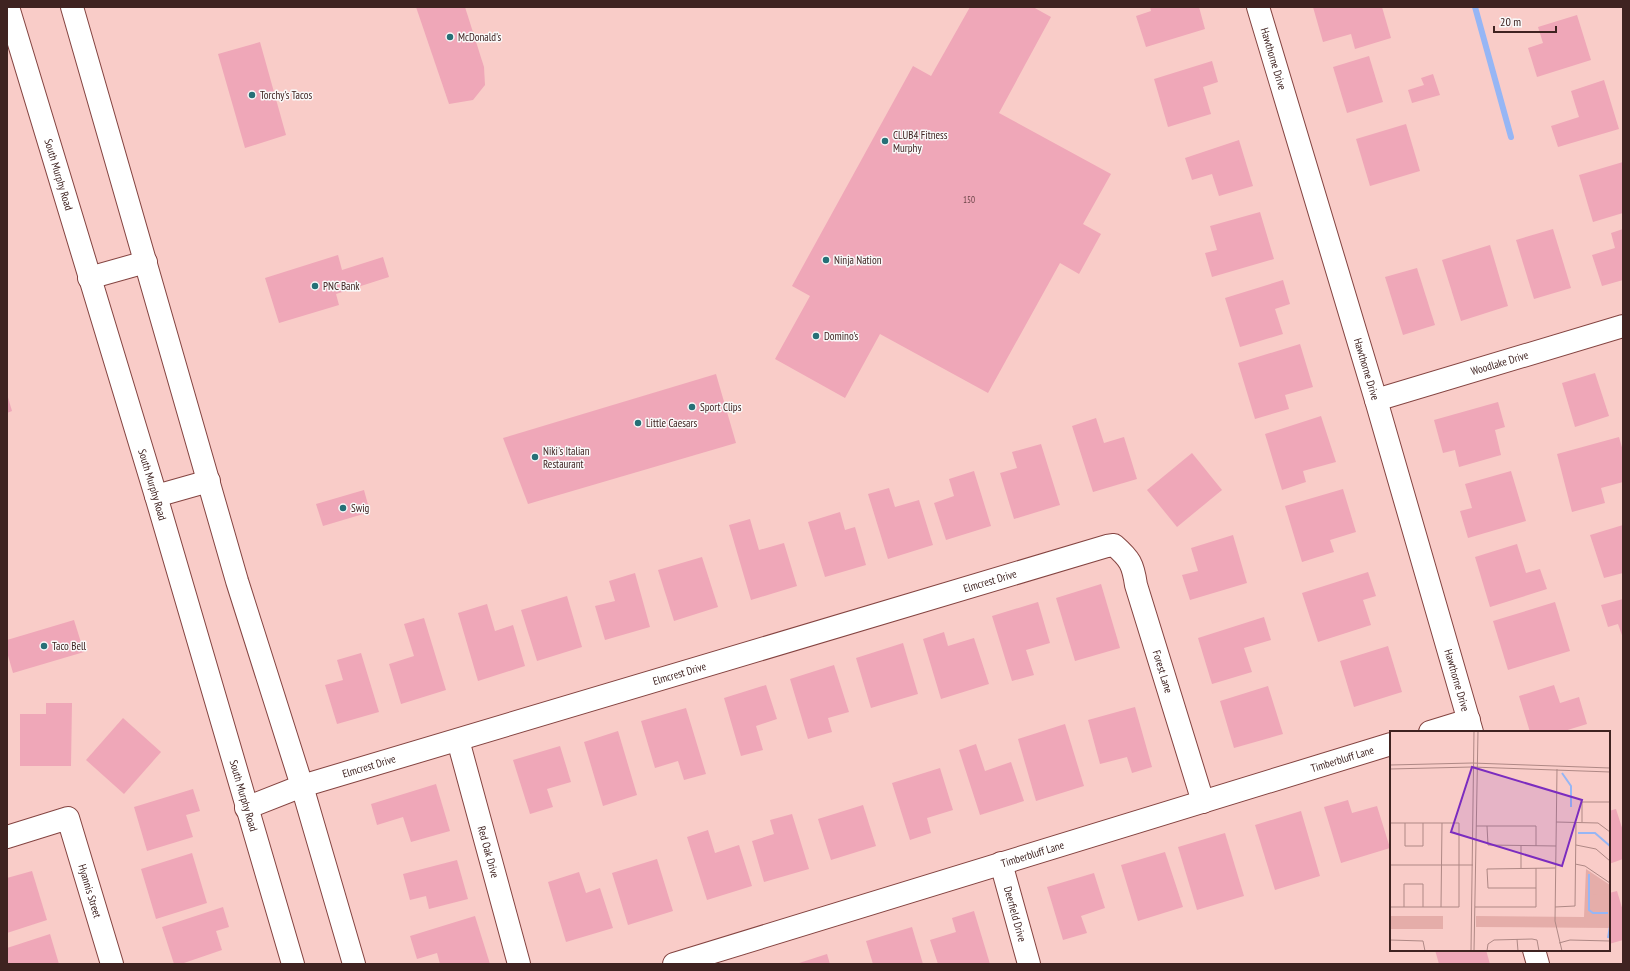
<svg xmlns="http://www.w3.org/2000/svg" width="1630" height="971" viewBox="0 0 1630 971" font-family="'PT Sans Narrow',sans-serif">
	<rect width="100%" height="100%" fill="#f9ccc8"/>
	<g fill="none" stroke-linecap="round" stroke-linejoin="round">
		<!-- stream -->
		<path stroke="#96b6f5" stroke-width="6" d="M1475,7L1511,137"/>
	</g>
	<!-- building -->
	<g fill="#efa7b8">
		<path d="M416,7H465L484,67L485,85L473,100L449,104Z"/>
		<path d="M970,7H1033L1051,17L999,113L1111,174L1083,224L1101,234L1079,274L1060,263L988,393L880,334L845,398L775,359L810,296L792,286L913,66L931,76Z"/>
		<path d="M1150,7H1199L1205,29L1146,47L1136,16L1151,11Z"/>
		<path d="M1313,7H1382L1391,38L1355,49L1351,34L1323,42Z"/>
		<path d="M1577,15L1591,60L1537,77L1528,48L1543,43L1538,27Z"/>
		<path d="M260,42L286,135L245,148L218,54Z"/>
		<path d="M1369,56L1383,102L1347,113L1333,67Z"/>
		<path d="M1212,61L1218,82L1203,87L1211,114L1168,127L1154,79Z"/>
		<path d="M1433,74L1440,95L1412,103L1408,90L1424,85L1421,78Z"/>
		<path d="M1604,80L1619,129L1558,147L1551,126L1579,117L1571,91Z"/>
		<path d="M1406,124L1420,171L1370,186L1356,139Z"/>
		<path d="M1239,140L1253,186L1219,196L1212,174L1192,180L1185,158Z"/>
		<path d="M1623,162V213L1593,222L1579,175Z"/>
		<path d="M1260,212L1274,259L1212,277L1205,253L1217,250L1210,226Z"/>
		<path d="M1553,229L1571,288L1534,299L1516,240Z"/>
		<path d="M1623,229V280L1602,286L1592,255L1615,248L1611,233Z"/>
		<path d="M1490,245L1508,306L1461,321L1442,260Z"/>
		<path d="M338,255L342,270L383,257L389,277L336,294L339,305L279,323L265,278Z"/>
		<path d="M1417,268L1435,325L1403,335L1385,277Z"/>
		<path d="M1283,280L1290,304L1275,309L1283,334L1240,347L1225,298Z"/>
		<path d="M1300,344L1313,387L1285,395L1289,409L1255,419L1238,363Z"/>
		<path d="M1595,373L1609,416L1575,427L1562,383Z"/>
		<path d="M716,374L736,443L528,504L503,438Z"/>
		<path d="M7,394L12,411L7,413Z"/>
		<path d="M1498,402L1505,427L1495,430L1501,455L1459,467L1455,450L1443,453L1434,420Z"/>
		<path d="M1321,416L1336,462L1303,471L1306,482L1282,490L1265,434Z"/>
		<path d="M1096,418L1104,443L1124,437L1137,479L1093,492L1072,426Z"/>
		<path d="M1619,437L1623,451V482L1601,488L1605,503L1572,512L1557,454Z"/>
		<path d="M1041,444L1060,505L1014,519L1000,473L1017,468L1012,452Z"/>
		<path d="M1192,453L1222,490L1177,527L1147,490Z"/>
		<path d="M974,471L991,526L946,540L934,503L954,496L949,479Z"/>
		<path d="M1511,471L1526,521L1468,538L1460,511L1472,508L1465,484Z"/>
		<path d="M889,488L895,507L919,500L933,545L888,559L868,494Z"/>
		<path d="M1343,489L1356,532L1330,540L1334,552L1302,562L1285,506Z"/>
		<path d="M364,490L370,512L323,526L316,504Z"/>
		<path d="M840,512L845,530L855,527L866,565L825,577L808,522Z"/>
		<path d="M750,519L759,550L784,543L797,586L751,600L729,525Z"/>
		<path d="M1623,525V573L1604,578L1590,535Z"/>
		<path d="M1233,535L1247,583L1190,600L1182,575L1198,571L1191,548Z"/>
		<path d="M1517,544L1526,573L1540,569L1547,589L1490,607L1475,557Z"/>
		<path d="M702,557L718,607L674,621L658,570Z"/>
		<path d="M1368,572L1376,596L1363,600L1371,625L1318,642L1302,593Z"/>
		<path d="M635,573L650,627L605,640L595,606L615,601L609,581Z"/>
		<path d="M1101,584L1120,648L1075,661L1056,598Z"/>
		<path d="M567,596L582,647L537,661L521,610Z"/>
		<path d="M1623,599V638L1618,624L1608,627L1601,605Z"/>
		<path d="M1038,602L1050,643L1026,650L1034,675L1012,681L992,616Z"/>
		<path d="M1555,602L1570,651L1508,670L1493,621Z"/>
		<path d="M487,604L495,631L513,625L525,666L478,681L458,613Z"/>
		<path d="M1264,617L1271,640L1244,648L1252,672L1212,684L1198,638Z"/>
		<path d="M424,618L446,690L401,704L389,664L414,656L404,624Z"/>
		<path d="M74,620L84,652L13,673L7,652V640Z"/>
		<path d="M944,632L948,646L974,638L989,684L941,699L923,639Z"/>
		<path d="M903,643L918,694L871,708L856,658Z"/>
		<path d="M1388,646L1402,692L1354,707L1340,661Z"/>
		<path d="M361,653L379,712L337,724L325,685L343,680L337,660Z"/>
		<path d="M834,665L849,712L828,718L832,732L808,739L790,679Z"/>
		<path d="M766,685L777,719L756,726L763,750L741,756L724,698Z"/>
		<path d="M1554,685L1560,703L1579,697L1587,724L1561,732H1530L1519,696Z"/>
		<path d="M1268,686L1283,734L1234,748L1220,701Z"/>
		<path d="M46,703H72L71,766H20V714H46Z"/>
		<path d="M1135,707L1152,767L1132,773L1127,757L1100,764L1088,720Z"/>
		<path d="M686,708L706,774L684,780L678,761L655,768L641,721Z"/>
		<path d="M123,718L161,752L124,794L86,760Z"/>
		<path d="M1065,724L1084,786L1036,801L1018,739Z"/>
		<path d="M618,731L637,795L603,806L584,742Z"/>
		<path d="M976,744L985,771L1011,762L1024,801L980,815L959,750Z"/>
		<path d="M560,746L571,782L547,789L553,807L530,814L513,760Z"/>
		<path d="M940,768L953,810L927,818L931,833L910,840L892,783Z"/>
		<path d="M436,784L450,831L411,842L403,817L377,825L371,804Z"/>
		<path d="M193,789L200,811L186,815L193,837L147,851L134,807Z"/>
		<path d="M1348,800L1352,813L1377,806L1390,848L1341,863L1324,807Z"/>
		<path d="M863,805L876,846L831,860L818,819Z"/>
		<path d="M1616,809L1623,831V859L1609,864V811Z"/>
		<path d="M1301,811L1320,876L1275,890L1255,825Z"/>
		<path d="M792,814L809,869L764,882L752,841L774,834L770,820Z"/>
		<path d="M708,830L715,853L739,845L752,886L707,900L687,837Z"/>
		<path d="M1225,833L1244,896L1197,910L1178,847Z"/>
		<path d="M1165,852L1183,907L1138,921L1121,865Z"/>
		<path d="M192,853L207,903L156,919L141,869Z"/>
		<path d="M657,859L673,911L628,925L612,873Z"/>
		<path d="M457,860L468,899L429,909L426,896L410,900L403,874Z"/>
		<path d="M32,871L47,920L7,933V878Z"/>
		<path d="M579,872L586,893L600,888L613,928L566,942L548,882Z"/>
		<path d="M1094,873L1105,908L1081,916L1087,933L1063,940L1047,887Z"/>
		<path d="M1617,891L1623,911V940L1609,944V893Z"/>
		<path d="M223,907L229,927L216,931L222,950L181,964H174L162,927Z"/>
		<path d="M974,911L990,964H938L930,940L956,932L952,918Z"/>
		<path d="M475,916L490,964H440L437,953L417,959L410,936Z"/>
		<path d="M912,927L923,964H873L866,941Z"/>
		<path d="M50,934L59,964H7V948Z"/>
		<path d="M1435,950H1486L1490,964H1439Z"/>
		<path d="M827,954L830,964H796Z"/>
	</g>
	<g fill="none" stroke-linecap="round" stroke-linejoin="round">
		<defs>
			<g id="minor">
				<path id="s1" d="M1258,7L1376,400L1472,732"/>
				<path id="s2" d="M1376,400L1623,326"/>
				<path d="M1430,732L1469,720"/>
				<path id="s3" d="M458,740L519,964"/>
				<path id="s4" d="M246,808L302,786L1107,546L1114,545C1130,559 1133,564 1136,585L1203,802"/>
				<path id="s5" d="M7,837L68,818L112,964"/>
				<path id="s6" d="M1001,863L1029,964"/>
				<path d="M1534,950L1538,964"/>
				<path id="s7" d="M674,964L1391,744"/>
			</g>
			<g id="secondary">
				<path id="s8" d="M8,7L156,496L293,964"/>
				<path d="M72,7L237,581L302,786L354,964"/>
				<path d="M89,278L146,262"/>
				<path d="M156,496L209,481"/>
			</g>
		</defs>
		<!-- minor casing -->
		<use href="#minor" stroke="#844441" stroke-width="24"/>
		<!-- secondary casing -->
		<use href="#secondary" stroke="#844441" stroke-width="24"/>
		<!-- minor -->
		<use href="#minor" stroke="#fff" stroke-width="22"/>
		<!-- secondary -->
		<use href="#secondary" stroke="#fff" stroke-width="22"/>
	</g>
	<!-- markers -->
	<g fill="#267077" stroke="#f9f9f9" stroke-width="1.5">
		<circle cx="450" cy="37" r="4"/>
		<circle cx="252" cy="95" r="4"/>
		<circle cx="885" cy="141" r="4"/>
		<circle cx="826" cy="260" r="4"/>
		<circle cx="315" cy="286" r="4"/>
		<circle cx="816" cy="336" r="4"/>
		<circle cx="692" cy="407" r="4"/>
		<circle cx="638" cy="423" r="4"/>
		<circle cx="535" cy="457" r="4"/>
		<circle cx="343" cy="508" r="4"/>
		<circle cx="44" cy="646" r="4"/>
	</g>
	<g text-anchor="middle" dominant-baseline="central" stroke-width="3" stroke-linejoin="round" paint-order="stroke">
		<!-- number labels -->
		<g font-size="9" fill="#6b4447">
			<text x="969" y="199">150</text>
		</g>
		<!-- poi labels -->
		<g font-size="11" fill="#3f2321" stroke="#f9f9f9" text-anchor="start">
			<text x="458" y="37">McDonald's</text>
			<text x="260" y="95">Torchy's Tacos</text>
			<text x="893" y="135">CLUB4 Fitness<tspan x="893" dy="13">Murphy</tspan></text>
			<text x="834" y="260">Ninja Nation</text>
			<text x="323" y="286">PNC Bank</text>
			<text x="824" y="336">Domino's</text>
			<text x="700" y="407">Sport Clips</text>
			<text x="646" y="423">Little Caesars</text>
			<text x="543" y="451">Niki's Italian<tspan x="543" dy="13">Restaurant</tspan></text>
			<text x="351" y="508">Swig</text>
			<text x="52" y="646">Taco Bell</text>
		</g>
		<!-- street labels -->
		<g font-size="11" fill="#3f2321" stroke="#f9f9f9">
			<text stroke="none"><textPath href="#s1" startOffset="54">Hawthorne Drive</textPath></text>
			<text stroke="none"><textPath href="#s8" startOffset="175">South Murphy Road</textPath></text>
			<text stroke="none"><textPath href="#s2" startOffset="129">Woodlake Drive</textPath></text>
			<text stroke="none"><textPath href="#s1" startOffset="378">Hawthorne Drive</textPath></text>
			<text stroke="none"><textPath href="#s8" startOffset="499">South Murphy Road</textPath></text>
			<text stroke="none"><textPath href="#s4" startOffset="778">Elmcrest Drive</textPath></text>
			<text stroke="none"><textPath href="#s4" startOffset="1045">Forest Lane</textPath></text>
			<text stroke="none"><textPath href="#s4" startOffset="454">Elmcrest Drive</textPath></text>
			<text stroke="none"><textPath href="#s1" startOffset="702">Hawthorne Drive</textPath></text>
			<text stroke="none"><textPath href="#s7" startOffset="699">Timberbluff Lane</textPath></text>
			<text stroke="none"><textPath href="#s4" startOffset="130">Elmcrest Drive</textPath></text>
			<text stroke="none"><textPath href="#s8" startOffset="823">South Murphy Road</textPath></text>
			<text stroke="none"><textPath href="#s3" startOffset="116">Red Oak Drive</textPath></text>
			<text stroke="none"><textPath href="#s7" startOffset="375">Timberbluff Lane</textPath></text>
			<text stroke="none"><textPath href="#s5" startOffset="140">Hyannis Street</textPath></text>
			<text stroke="none"><textPath href="#s6" startOffset="53">Deerfield Drive</textPath></text>
		</g>
	</g>
	<!-- overview -->
	<g transform="translate(1390 731)">
		<rect width="220" height="220" fill="#f9ccc8"/>
		<path d="M196,138L220,154V197L86,196V185L194,186ZM0,185H53V198H0Z" fill="#e5ada9"/>
		<path d="M201,163L218,164L217,180L201,179Z" fill="#e5ada9"/>
		<path fill="none" stroke="#96b6f5" stroke-width="2" d="M172,42L181,55V76M188,102H205L220,115M199,143V179L203,182H218M218,207L220,195"/>
		<path fill="none" stroke="#af8885" stroke-width="1" d="M0,34L82,32L220,37M0,38L82,36L220,41M167,38L165,190L172,220M166,91L208,92L220,101M192,91V71H220M0,92H69V176H0M15,92V115H33V92M86,95H146V115M97,95L98,114L166,115M186,114L206,118L220,130M185,133L195,135L220,152M0,134H83M131,137V115M146,157H98L97,138L165,137M14,176V153H33V176M51,176L52,92M85,176H146V137M165,176L185,175L186,91M127,208L128,220M0,209L33,210L35,220M169,212L180,209L220,210M81,220L84,0M84,220L88,0M97,220L98,213L104,209L142,208L147,209L149,220"/>
		<path fill="#7b2cbf" fill-opacity="0.15" stroke="#7b2cbf" stroke-width="2" d="M82,36L192,69L172,135L61,101Z"/>
		<rect width="220" height="220" fill="none" stroke="#3f2321" stroke-width="2"/>
	</g>
	<!-- border -->
	<rect width="1630" height="971" fill="none" stroke="#3f2321" stroke-width="16"/>
	<!-- scale -->
	<path d="M1494 26v6h62v-6" fill="none" stroke="#3f2321" stroke-width="2"/>
	<text x="1500" y="26" font-size="12" fill="#3f2321" stroke="#f9f9f9" stroke-width="3" paint-order="stroke">20 m</text>
</svg>
